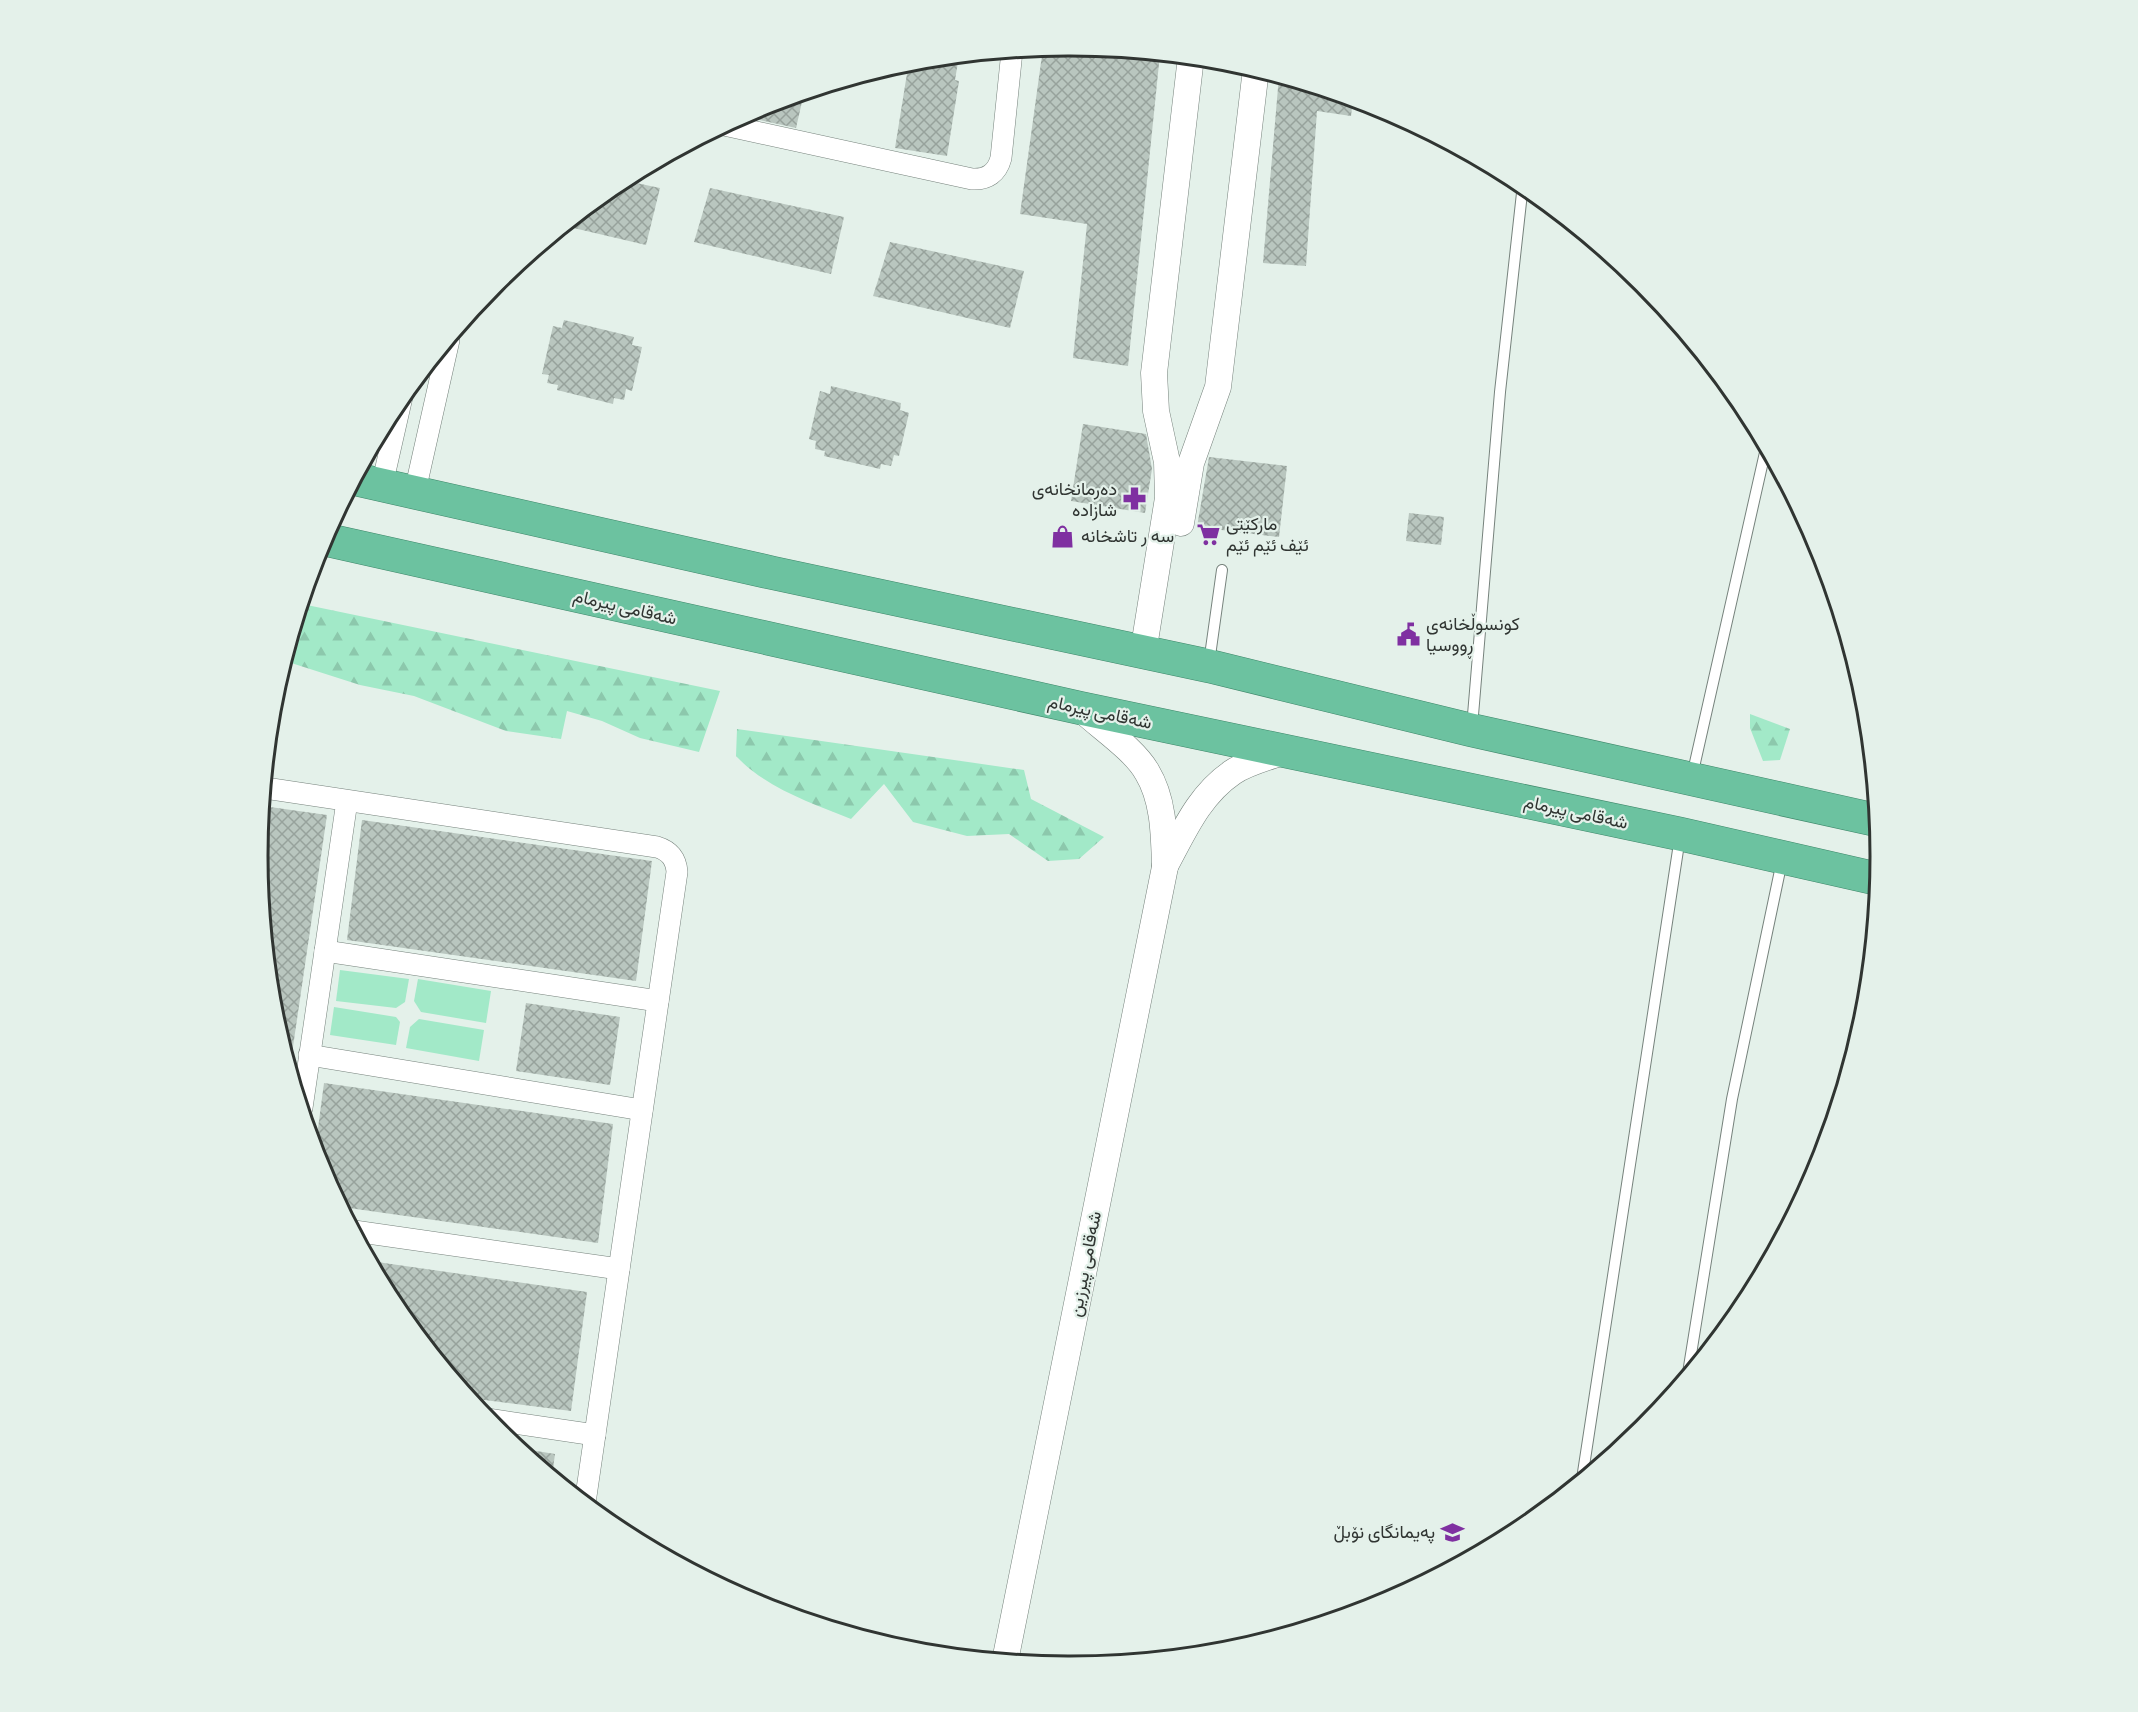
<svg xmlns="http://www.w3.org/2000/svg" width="2138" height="1712" viewBox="0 0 2138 1712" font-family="Bitter,Vazirmatn,serif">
	<defs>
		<pattern id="forest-firs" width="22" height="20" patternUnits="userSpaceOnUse" patternTransform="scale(1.5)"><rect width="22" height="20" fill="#a2e9c8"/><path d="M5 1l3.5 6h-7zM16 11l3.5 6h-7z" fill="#8cc8ac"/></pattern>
		<pattern id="building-cross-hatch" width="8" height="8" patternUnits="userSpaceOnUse" patternTransform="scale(1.5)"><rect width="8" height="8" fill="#b9c6bf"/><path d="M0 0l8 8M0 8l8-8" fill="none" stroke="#97a29c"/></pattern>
	</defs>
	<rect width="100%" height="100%" fill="#e4f1ea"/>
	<!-- forest -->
	<g fill="url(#forest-firs)">
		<path d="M302,604L720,691L699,752L640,738L602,721L567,711L561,739L506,731L414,696L360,685L285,661Z"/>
		<path d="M1750,714L1790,729L1780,760L1763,761L1750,728Z"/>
		<path d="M737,729L1024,770L1031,799L1104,837L1079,859L1048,861L1009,834L967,836L913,822L884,784L851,819C811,803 766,788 736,756Z"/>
	</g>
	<!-- green -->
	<g fill="#a2e9c8">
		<path d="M340,970L409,979L405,1002L396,1008L336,1001Z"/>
		<path d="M418,979L491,991L486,1023L421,1012L414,1001Z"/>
		<path d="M334,1007L396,1017L400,1022L396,1045L330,1035Z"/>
		<path d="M419,1019L484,1030L479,1061L406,1048L410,1027Z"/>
	</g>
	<!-- building -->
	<g fill="url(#building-cross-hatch)">
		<path d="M1069,45L1160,54L1128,366L1073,358L1087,224L1020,214L1043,48Z"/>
		<path d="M959,56L955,80L959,81L947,156L895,148L909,61Z"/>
		<path d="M1279,76L1353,99L1351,116L1317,111L1306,266L1263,263Z"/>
		<path d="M804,93L796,128L742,116L759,107Z"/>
		<path d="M622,180L660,188L646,245L565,226Z"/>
		<path d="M710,188L844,217L831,274L694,242Z"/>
		<path d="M890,242L1024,271L1010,328L873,296Z"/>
		<path d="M564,320L634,337L632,345L642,347L632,391L626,389L624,400L614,398L613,404L557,390L558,385L547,383L549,375L542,374L553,326L562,328Z"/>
		<path d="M831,386L901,403L900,410L909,413L899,456L894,455L891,466L881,464L880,469L824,456L825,451L815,449L816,441L809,439L820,391L830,394Z"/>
		<path d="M1083,424L1146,434L1152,469L1145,513L1071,501Z"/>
		<path d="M1209,457L1287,466L1279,537L1197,527Z"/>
		<path d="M1409,513L1444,517L1441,545L1406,541Z"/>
		<path d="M263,806L327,815L290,1067L274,1014L258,856Z"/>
		<path d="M362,820L652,861L636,981L347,940Z"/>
		<path d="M526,1003L620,1017L610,1085L516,1071Z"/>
		<path d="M324,1083L613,1124L598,1243L342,1207L320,1166L315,1151Z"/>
		<path d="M370,1261L587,1292L571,1411L469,1398L394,1306Z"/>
		<path d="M518,1448L555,1454L552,1476L540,1466Z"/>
	</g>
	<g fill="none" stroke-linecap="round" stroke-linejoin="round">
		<defs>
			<g id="service">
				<path d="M1209,663L1222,570"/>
				<path d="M1472,727L1500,392L1523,184"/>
				<path d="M1692,776L1766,448"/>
				<path d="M1688,1373L1732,1099L1782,861"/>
				<path d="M1582,1479L1680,837"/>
			</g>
			<g id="minor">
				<path d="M724,125L972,179C987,180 997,173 1001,158L1012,51"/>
				<path d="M382,485L402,397"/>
				<path d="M415,491L449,340"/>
				<path d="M265,788L657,847C670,851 676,859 677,872L585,1503"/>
				<path d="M325,951L658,1001"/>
				<path d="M309,1055L642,1110"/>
				<path d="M302,1108L347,801"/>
				<path d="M354,1231L619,1269"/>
				<path d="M487,1419L595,1435"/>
			</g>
			<g id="tertiary">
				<path d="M1181,523L1191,463L1218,387L1256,69"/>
				<path d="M1143,653L1168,498L1167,462L1156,411L1154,373L1191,57"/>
				<path d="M1165,866C1184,831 1199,795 1233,772C1248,762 1269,757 1286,751"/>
				<path d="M1005,1661L1165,867C1164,835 1164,800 1147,772C1134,749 1100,727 1080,708"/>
			</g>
			<g id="trunk">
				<path d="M355,479L773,573L1209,666L1471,730L1876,820"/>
				<path d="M323,539L1080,708L1680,834L1878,879"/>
			</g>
		</defs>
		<!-- service casing -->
		<use href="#service" stroke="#76827c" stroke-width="12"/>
		<!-- minor casing -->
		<use href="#minor" stroke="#76827c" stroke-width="22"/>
		<!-- tertiary casing -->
		<use href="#tertiary" stroke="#76827c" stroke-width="27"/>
		<!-- trunk casing -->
		<use href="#trunk" stroke="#3f876a" stroke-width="34"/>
		<!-- service -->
		<use href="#service" stroke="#fff" stroke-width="10"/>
		<!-- minor -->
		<use href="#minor" stroke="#fff" stroke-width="21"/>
		<!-- tertiary -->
		<use href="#tertiary" stroke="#fff" stroke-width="26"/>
		<!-- trunk -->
		<use href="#trunk" stroke="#6cc2a0" stroke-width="33"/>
	</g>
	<!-- icons -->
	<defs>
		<symbol id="pharmacy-bare" viewBox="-9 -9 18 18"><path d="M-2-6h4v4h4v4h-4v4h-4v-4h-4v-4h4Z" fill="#7f30a1" stroke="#e4f1ea" stroke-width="2.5" paint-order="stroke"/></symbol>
		<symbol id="supermarket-bare" viewBox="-9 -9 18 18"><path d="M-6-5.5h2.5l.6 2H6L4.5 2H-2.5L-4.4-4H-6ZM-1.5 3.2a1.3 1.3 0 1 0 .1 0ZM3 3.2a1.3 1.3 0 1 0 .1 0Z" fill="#7f30a1" stroke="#e4f1ea" stroke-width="2.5" paint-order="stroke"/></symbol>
		<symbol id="shop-bare" viewBox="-9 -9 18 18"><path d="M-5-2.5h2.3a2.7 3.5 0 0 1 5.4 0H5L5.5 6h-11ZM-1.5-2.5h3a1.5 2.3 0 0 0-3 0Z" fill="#7f30a1" stroke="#e4f1ea" stroke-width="2.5" paint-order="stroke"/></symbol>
		<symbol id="civic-bare" viewBox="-9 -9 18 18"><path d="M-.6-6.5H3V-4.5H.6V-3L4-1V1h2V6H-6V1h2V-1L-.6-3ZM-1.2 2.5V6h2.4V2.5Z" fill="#7f30a1" stroke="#e4f1ea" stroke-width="2.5" paint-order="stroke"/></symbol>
		<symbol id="school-bare" viewBox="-9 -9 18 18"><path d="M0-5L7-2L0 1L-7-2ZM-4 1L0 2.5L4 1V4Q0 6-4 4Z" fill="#7f30a1" stroke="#e4f1ea" stroke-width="2.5" paint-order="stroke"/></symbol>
	</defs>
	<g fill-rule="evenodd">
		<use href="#pharmacy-bare" x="1118" y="482" width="33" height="33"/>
		<use href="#supermarket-bare" x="1192" y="518" width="33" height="33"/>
		<use href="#shop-bare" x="1046" y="520" width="33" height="33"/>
		<use href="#civic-bare" x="1392" y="618" width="33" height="33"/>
		<use href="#school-bare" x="1436" y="1516" width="33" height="33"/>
	</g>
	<g text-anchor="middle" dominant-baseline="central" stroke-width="4.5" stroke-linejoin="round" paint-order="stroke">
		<!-- poi labels -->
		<g font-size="18" fill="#303532" stroke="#e4f1ea" text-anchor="start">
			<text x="1117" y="489" text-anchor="end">دەرمانخانەی<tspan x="1117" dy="21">شازادە</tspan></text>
			<text x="1226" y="524">مارکێتی<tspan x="1226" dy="21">ئێف ئێم ئێم</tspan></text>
			<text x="1081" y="536">سه ر تاشخانه</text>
			<text x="1426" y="624">کونسوڵخانەی<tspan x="1426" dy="21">ڕووسیا</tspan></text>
			<text x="1435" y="1532" text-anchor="end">پەیمانگای نۆبڵ</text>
		</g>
		<!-- street labels -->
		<g font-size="18" fill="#303532" stroke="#e4f1ea">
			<text transform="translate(625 607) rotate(13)">شەقامی پیرمام</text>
			<text transform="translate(1100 712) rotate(12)">شەقامی پیرمام</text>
			<text transform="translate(1576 812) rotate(12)">شەقامی پیرمام</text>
			<text transform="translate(1085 1264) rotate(-79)">شەقامی پیرزین</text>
		</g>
	</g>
	<!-- crop -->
	<path d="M0 0H2138V1712H0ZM1068 56H1070A800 800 0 0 1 1870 856V856A800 800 0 0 1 1070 1656H1068A800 800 0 0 1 268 856V856A800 800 0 0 1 1068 56Z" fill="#e4f1ea" fill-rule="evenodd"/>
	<path fill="none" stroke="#303532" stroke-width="3" d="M1068 56H1070A800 800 0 0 1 1870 856V856A800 800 0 0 1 1070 1656H1068A800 800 0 0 1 268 856V856A800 800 0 0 1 1068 56Z"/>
</svg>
